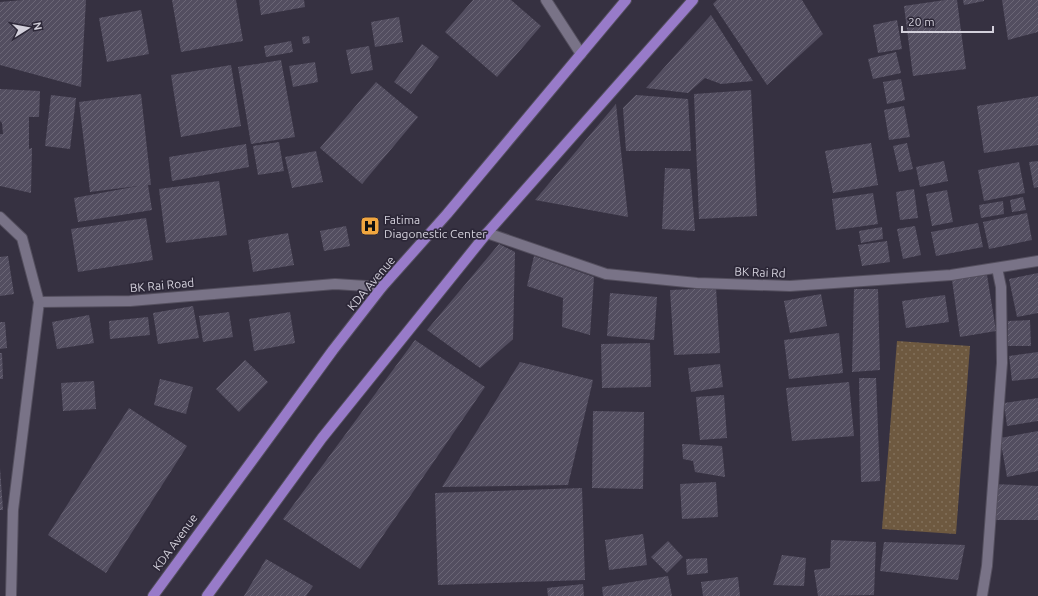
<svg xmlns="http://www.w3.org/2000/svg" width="1038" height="596" viewBox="0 0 1038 596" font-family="Ubuntu,sans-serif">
	<defs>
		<pattern id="park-dots" width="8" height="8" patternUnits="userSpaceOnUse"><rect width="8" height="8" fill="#6e5940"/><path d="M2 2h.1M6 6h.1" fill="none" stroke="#82705b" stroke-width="1.8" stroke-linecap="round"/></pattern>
		<pattern id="building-hatch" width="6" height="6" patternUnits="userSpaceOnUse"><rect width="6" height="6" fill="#534e60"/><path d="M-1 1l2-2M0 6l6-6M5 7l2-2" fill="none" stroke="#6b6676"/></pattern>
	</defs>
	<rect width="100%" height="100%" fill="#363141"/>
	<!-- park -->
	<path fill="url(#park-dots)" d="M897,341L970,346L956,534L882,529Z"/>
	<!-- building -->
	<g fill="url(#building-hatch)">
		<path d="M23,0H86L81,87L0,65V2Z"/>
		<path d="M172,0H236L243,41L181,52Z"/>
		<path d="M259,0H304L305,7L261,15Z"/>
		<path d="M473,0H511L541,26L497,77L445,32Z"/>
		<path d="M717,0H802L823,34L767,85L713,4Z"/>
		<path d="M945,0H957L966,69L913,76L904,6Z"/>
		<path d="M963,0H984V1L964,5Z"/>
		<path d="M1002,0H1038V32L1008,40Z"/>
		<path d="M141,10L149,54L107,62L99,18Z"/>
		<path d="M711,15L753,81L721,84L705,78L688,93L646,88Z"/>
		<path d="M399,17L403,42L375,47L371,22Z"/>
		<path d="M897,20L902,49L878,53L873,25Z"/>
		<path d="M309,36L310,43L303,44L302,37Z"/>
		<path d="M291,41L293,52L266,57L264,46Z"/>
		<path d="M422,44L439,57L411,94L394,82Z"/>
		<path d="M369,46L373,70L351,74L346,50Z"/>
		<path d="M896,52L901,73L873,79L868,59Z"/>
		<path d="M281,60L295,137L251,144L238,67Z"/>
		<path d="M315,62L318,82L293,87L289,66Z"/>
		<path d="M231,65L241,126L181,137L171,75Z"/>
		<path d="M901,79L905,100L887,104L883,82Z"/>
		<path d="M376,82L418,117L362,184L320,148Z"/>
		<path d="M0,89L40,91L39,117H29V149L32,148L31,193L0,186V134H3L2,123L0,121Z"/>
		<path d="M751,90L757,216L699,219L694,94Z"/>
		<path d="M141,94L151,185H148L152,210L78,222L74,198L138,186L90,192L79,102Z"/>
		<path d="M51,95L76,98L70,149L45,146Z"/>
		<path d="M636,95L688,99L691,151H626L623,108Z"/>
		<path d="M1038,96V145L984,153L977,106Z"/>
		<path d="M616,104L628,217L535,200Z"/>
		<path d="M904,106L910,137L889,140L884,110Z"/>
		<path d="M279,142L284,171L258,175L253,146Z"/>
		<path d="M871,143L878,185L833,193L825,151Z"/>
		<path d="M907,143L913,169L899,172L893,146Z"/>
		<path d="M246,144L249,167L172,181L169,157Z"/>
		<path d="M316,151L323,182L292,188L285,157Z"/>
		<path d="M944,161L948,181L920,187L916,167Z"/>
		<path d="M1038,161V187L1034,188L1029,162Z"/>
		<path d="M1019,162L1025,193L984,201L978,170Z"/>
		<path d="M665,168L690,169L695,231L662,229Z"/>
		<path d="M219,181L227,235L166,243L159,189Z"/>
		<path d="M914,189L918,218L900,220L896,192Z"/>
		<path d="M947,190L953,222L932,226L926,194Z"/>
		<path d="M873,193L878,224L836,230L832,199Z"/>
		<path d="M1023,197L1026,210L1012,212L1010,200Z"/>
		<path d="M1003,201L1004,214L981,218L979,205Z"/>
		<path d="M1027,213L1032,240L989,249L983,222Z"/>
		<path d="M146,218L153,260L78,272L71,229Z"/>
		<path d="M978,223L983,247L936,256L931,232Z"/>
		<path d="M346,226L350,246L324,251L320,231Z"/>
		<path d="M915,226L921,255L903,259L897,229Z"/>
		<path d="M882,227L883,239L861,243L859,231Z"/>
		<path d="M288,233L294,265L253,272L248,240Z"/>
		<path d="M887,241L890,262L862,266L858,245Z"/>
		<path d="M499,244L515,252L513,339L480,368L427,330Z"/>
		<path d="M8,256L14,294L0,296V257Z"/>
		<path d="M534,256L594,277L590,335L562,327L563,298L527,286Z"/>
		<path d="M1038,273V313L1017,317L1009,279Z"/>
		<path d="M987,275L996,331L960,337L952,280Z"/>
		<path d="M716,288L720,353L674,355L670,290Z"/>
		<path d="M854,289H878L880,370L852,372Z"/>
		<path d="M610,293L657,297L654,340L607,336Z"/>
		<path d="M821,294L827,326L790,333L784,301Z"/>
		<path d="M945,295L949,322L906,328L902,301Z"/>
		<path d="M193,306L199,338L158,344L153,313Z"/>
		<path d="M229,312L233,337L203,342L199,316Z"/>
		<path d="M290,312L295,343L254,351L249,319Z"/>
		<path d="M89,315L94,343L57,349L52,322Z"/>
		<path d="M148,317L150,335L110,339L109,321Z"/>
		<path d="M1030,320L1031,346H1008V321Z"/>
		<path d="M0,322H5L7,348L0,349Z"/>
		<path d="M839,333L843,373L789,379L784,340Z"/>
		<path d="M415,340L485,387L360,569L283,519Z"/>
		<path d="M650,343L651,387L602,388L601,344Z"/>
		<path d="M1038,352V378L1012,381L1009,356Z"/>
		<path d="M0,353H2L3,379H0Z"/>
		<path d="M245,360L268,382L239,412L216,389Z"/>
		<path d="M520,362L593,380L568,485L442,487Z"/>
		<path d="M720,364L723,387L691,392L688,368Z"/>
		<path d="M859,378H876L880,481L861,482Z"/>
		<path d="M160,379L193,387L186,414L154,405Z"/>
		<path d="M94,381L96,409L63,411L61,383Z"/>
		<path d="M849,382L854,436L792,441L786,388Z"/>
		<path d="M724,395L727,438L700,440L696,397Z"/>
		<path d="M1038,398V421L1007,426L1004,403Z"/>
		<path d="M129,408L187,446L106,573L48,535Z"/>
		<path d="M593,411L644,412L643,489L592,488Z"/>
		<path d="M1038,431V471L1007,477L1000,438Z"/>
		<path d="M682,444L722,446L725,477L695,472L693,461L683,459Z"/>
		<path d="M0,468L3,510H0Z"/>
		<path d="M716,482L718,517L682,519L680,484Z"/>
		<path d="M993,484L1038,486V520H990Z"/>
		<path d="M582,488L585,580L438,585L435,493Z"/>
		<path d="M643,534L647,565L609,570L605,540Z"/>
		<path d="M831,540L876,542L874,595L818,596L814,570L830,568Z"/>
		<path d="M668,541L683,557L667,573L651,557Z"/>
		<path d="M884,542L965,545L958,580L880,571Z"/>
		<path d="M782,555L806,558L804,586L773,585Z"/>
		<path d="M707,558L708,573L687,575L686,559Z"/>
		<path d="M266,559L313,586L306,596H244Z"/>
		<path d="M668,576L672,596H603L602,587Z"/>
		<path d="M738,577L740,596H703L701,582Z"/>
		<path d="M583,584L584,596H548L547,588Z"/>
	</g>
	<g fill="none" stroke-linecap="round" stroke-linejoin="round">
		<defs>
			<g id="minor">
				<path d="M546,0L581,54"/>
				<path d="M0,217L22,238L39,302L13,510L11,596"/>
				<path d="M487,233L606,274L697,283L790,286L951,275L1038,261"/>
				<path d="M39,302L130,301L335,284L382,287"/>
				<path d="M982,596L987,566L1002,363L1001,287L997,268"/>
			</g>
			<g id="major">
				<path d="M153,596L333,350L382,287L447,214L626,0"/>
				<path d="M207,596L322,438L487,233L693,0"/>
			</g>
		</defs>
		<!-- minor casing -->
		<use href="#minor" stroke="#544f5e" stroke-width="12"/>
		<!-- major casing -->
		<use href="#major" stroke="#544f5e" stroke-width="12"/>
		<!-- minor -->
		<use href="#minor" stroke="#797387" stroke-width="10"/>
		<!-- major -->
		<use href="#major" stroke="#987bc9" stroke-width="10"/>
	</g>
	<!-- icons -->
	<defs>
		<symbol id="hospital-square" viewBox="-11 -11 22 22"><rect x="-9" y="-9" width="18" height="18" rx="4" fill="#f1a63f" stroke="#2c2737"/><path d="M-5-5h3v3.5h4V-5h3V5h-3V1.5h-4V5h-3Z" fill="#111"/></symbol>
	</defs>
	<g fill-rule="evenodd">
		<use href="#hospital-square" x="359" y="215" width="22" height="22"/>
	</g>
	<g text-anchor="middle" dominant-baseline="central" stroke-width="3.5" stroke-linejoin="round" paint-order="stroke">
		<!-- poi labels -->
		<g font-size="12" fill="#d3d0db" stroke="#2c2737" text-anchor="start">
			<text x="384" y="219">Fatima<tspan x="384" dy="14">Diagonestic Center</tspan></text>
		</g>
		<!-- street labels -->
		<g font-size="12" fill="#d3d0db" stroke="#2c2737">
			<text transform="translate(760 272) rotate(2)">BK Rai Rd</text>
			<text transform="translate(371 283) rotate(-50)">KDA Avenue</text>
			<text transform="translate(162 285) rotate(-5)">BK Rai Road</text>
			<text transform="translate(175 542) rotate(-54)">KDA Avenue</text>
		</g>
	</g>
	<!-- north arrow -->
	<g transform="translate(28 28) rotate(79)" stroke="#2c2737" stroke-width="3" paint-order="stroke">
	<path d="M0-3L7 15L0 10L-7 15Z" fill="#d3d0db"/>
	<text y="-6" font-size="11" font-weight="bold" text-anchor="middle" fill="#d3d0db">N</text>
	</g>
	<!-- scale -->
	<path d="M902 26v6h91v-6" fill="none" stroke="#d3d0db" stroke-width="2"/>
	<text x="908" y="26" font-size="12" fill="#d3d0db" stroke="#2c2737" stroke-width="3" paint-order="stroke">20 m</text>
</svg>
